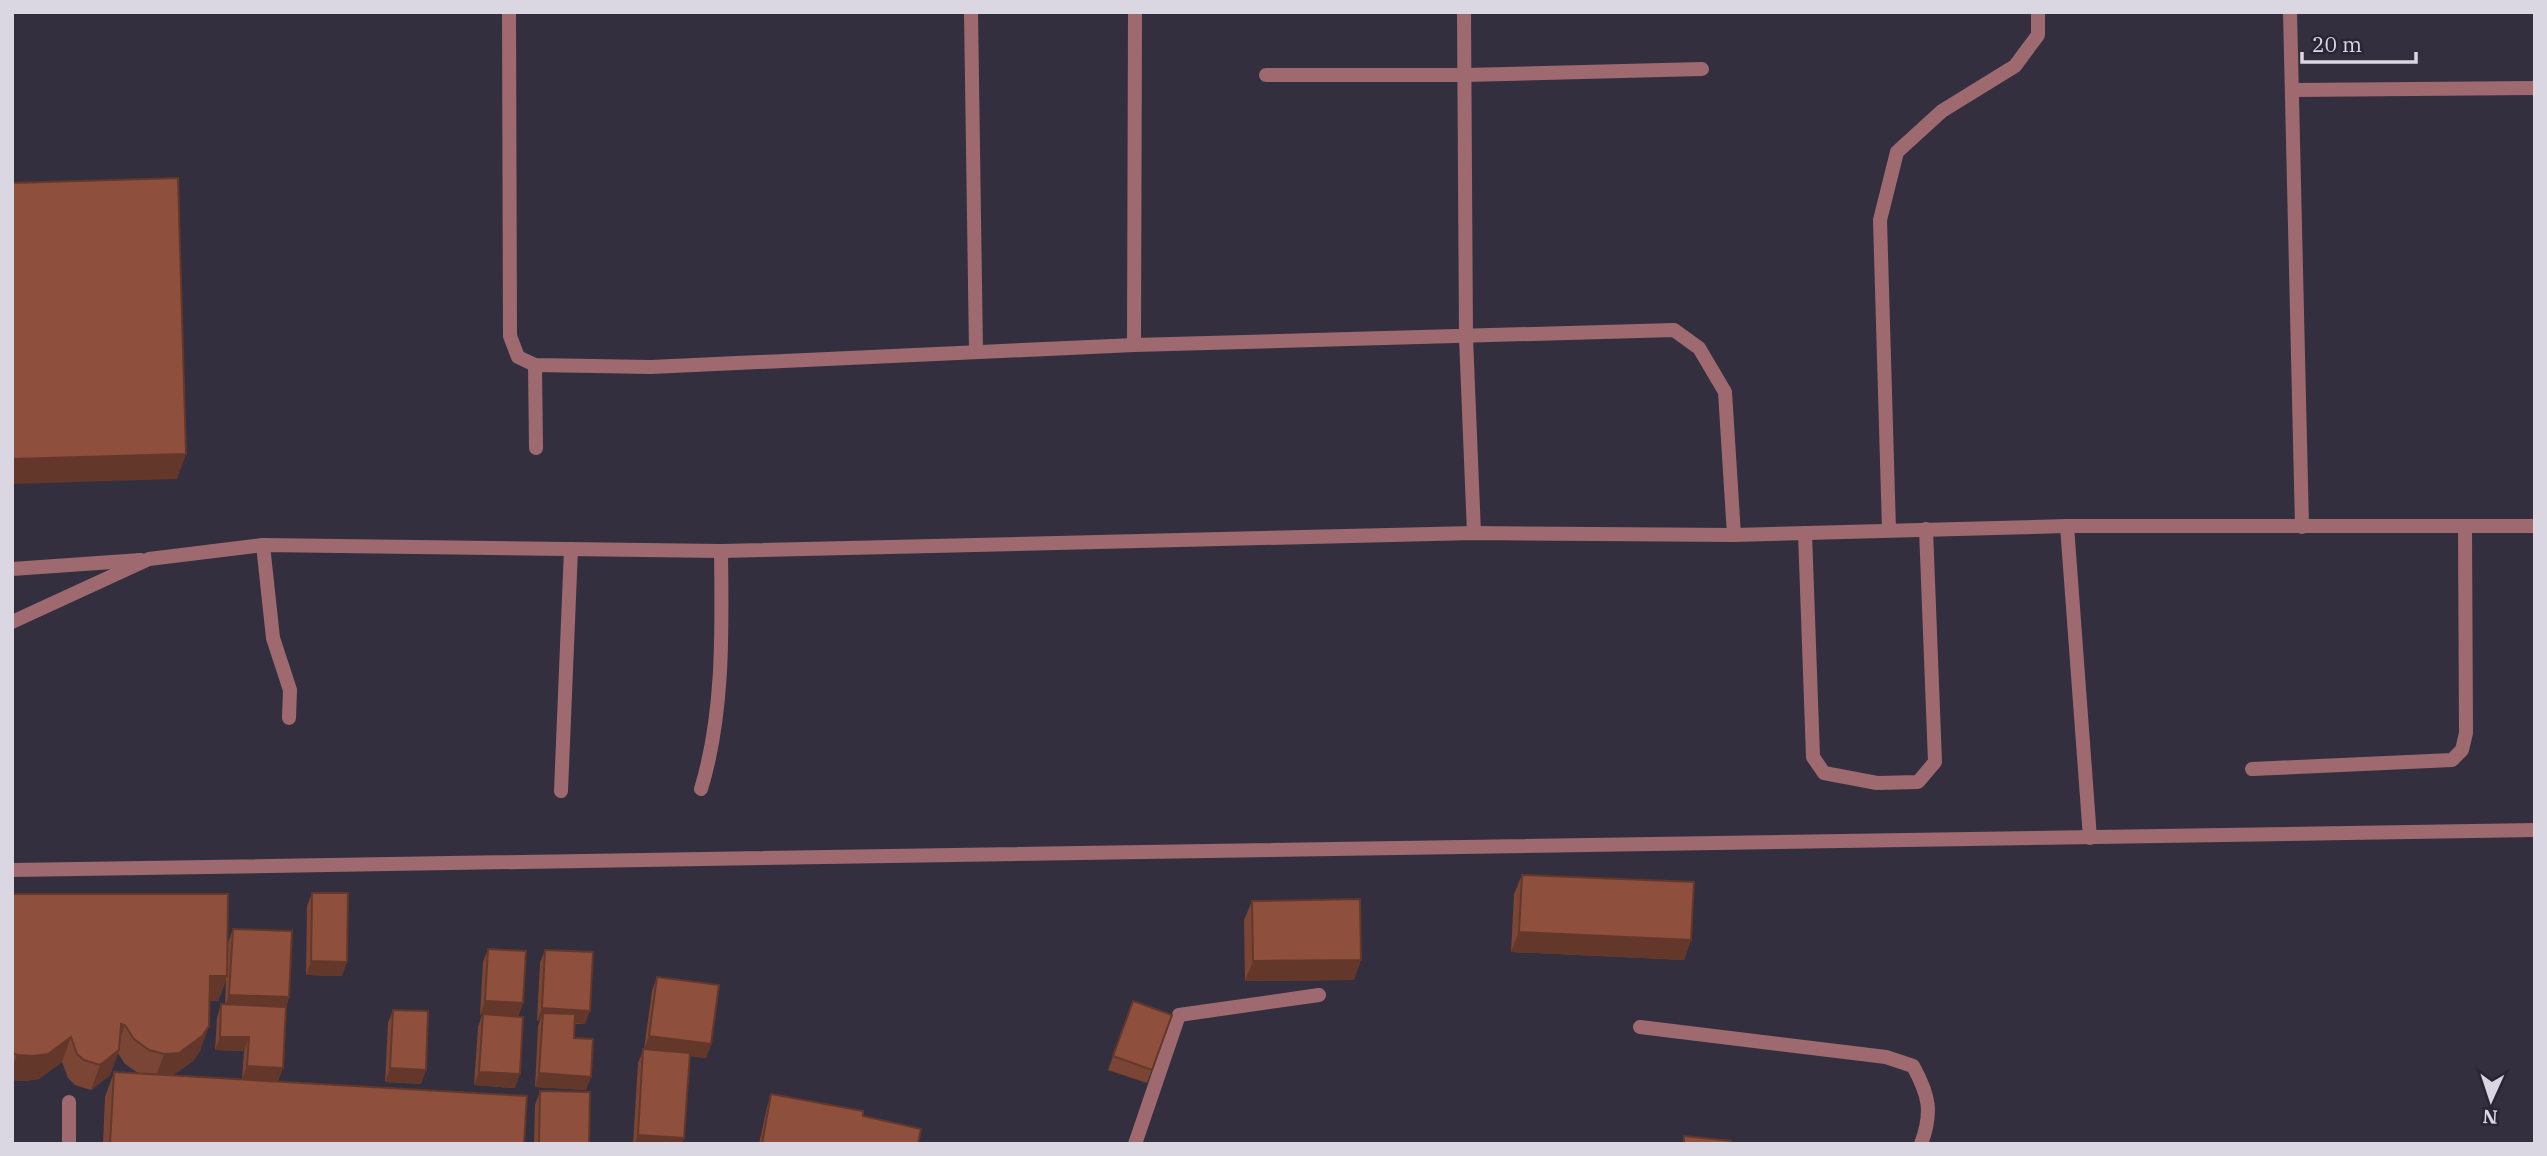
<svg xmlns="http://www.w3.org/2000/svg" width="2547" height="1156" viewBox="0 0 2547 1156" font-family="'IBM Plex Serif',serif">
	<rect width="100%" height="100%" fill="#332f3f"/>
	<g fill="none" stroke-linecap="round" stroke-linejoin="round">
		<!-- service -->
		<g stroke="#9e6a6f" stroke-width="14">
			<path d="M509,12L510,336L518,357L535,365L651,367L1134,345L1674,330L1699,348L1725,392L1734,535"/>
			<path d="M971,12L976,352"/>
			<path d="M1464,12L1466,338L1474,533"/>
			<path d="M2290,12L2302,527"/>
			<path d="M1266,75H1465L1702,69"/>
			<path d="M2292,90L2535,88"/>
			<path d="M1134,345L1135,12"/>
			<path d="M535,365L536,448"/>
			<path d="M2067,526L2090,838"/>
			<path d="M1889,530L1880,220L1897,152L1942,111L2015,66L2038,35V12"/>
			<path d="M1805,533L1813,757L1824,773L1877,783L1918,782L1935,762L1926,529"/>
			<path d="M263,545L273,638L290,690L289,718"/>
			<path d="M12,569L141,560"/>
			<path d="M12,622L149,559L263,545L721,551L1474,533L1734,535L2067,526H2535"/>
			<path d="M2252,769L2452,760L2462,750L2466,733L2465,528"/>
			<path d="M701,789C724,714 722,629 721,551"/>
			<path d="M561,791L571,549"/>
			<path d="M12,870L2535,830"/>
			<path d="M1640,1027L1886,1057L1913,1066C1929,1095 1933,1112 1921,1144"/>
			<path d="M69,1144V1102"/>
			<path d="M1135,1144L1179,1015L1319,995"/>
		</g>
	</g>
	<!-- wall -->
	<g fill="#7a4534" fill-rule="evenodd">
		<path d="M1522,875L1691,940L1684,960L1511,952L1514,894Z"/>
		<path d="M312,893L342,976L306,975L307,906Z"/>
		<path d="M12,894L228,943L233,929L289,997L286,1007L283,1068L278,1081L524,1144H103L105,1097L114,1072L138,1073L125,1064L118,1053L110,1075L91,1090L75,1085L68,1078L62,1062L39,1079L24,1081L12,1080ZM226,980L225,1004H221L217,1018L215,1050L244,1051L242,1079L173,1075L193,1061L200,1051L210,1001H218Z"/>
		<path d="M1252,901L1354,980L1245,981L1244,920Z"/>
		<path d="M488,949L523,1003L518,1016L515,1088L474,1085L478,1027L482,1015H480L483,962Z"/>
		<path d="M545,950L585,1024H575L574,1038L586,1090L535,1087L538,1026L540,1021H537L540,963Z"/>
		<path d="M657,977L711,1044L706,1058L690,1056L684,1138L682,1144H633L638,1063L644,1049L652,991Z"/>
		<path d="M1133,1001L1172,1015L1147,1083L1108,1070Z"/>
		<path d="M393,1010L421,1084L385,1082L388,1023Z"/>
		<path d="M540,1091L589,1144H534L535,1105Z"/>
		<path d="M771,1094L863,1116L918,1144H759L767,1107Z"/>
	</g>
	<!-- shaded-wall -->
	<g fill="#63382a">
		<path d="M186,454L177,479L12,484V459Z"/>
		<path d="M1519,932L1691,940L1684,960L1511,952Z"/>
		<path d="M1361,960L1354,980L1245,981L1253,961Z"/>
		<path d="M311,961L347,962L342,976L306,975Z"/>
		<path d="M210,976H227L218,1001H201Z"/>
		<path d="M229,995L289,997L285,1011L224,1009Z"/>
		<path d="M485,1001L523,1003L518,1016L480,1015Z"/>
		<path d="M542,1008L590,1011L585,1024L543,1021V1013L540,1021H537Z"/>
		<path d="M121,1024L125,1025L116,1049Z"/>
		<path d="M209,1026L200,1051L193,1061L170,1077L155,1079L164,1054Z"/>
		<path d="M649,1036L711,1044L706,1058L644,1049Z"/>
		<path d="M71,1037L62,1062L39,1079L24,1081L12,1080V1068L17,1055Z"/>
		<path d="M220,1037H249L244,1051L215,1050Z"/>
		<path d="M119,1050L110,1075L91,1090L100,1065Z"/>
		<path d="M247,1066L283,1068L278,1081L242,1079Z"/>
		<path d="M390,1068L426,1070L421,1084L385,1082Z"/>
		<path d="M479,1072L520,1074L515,1088L474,1085Z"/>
		<path d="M539,1073L591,1077L586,1090L535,1087Z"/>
		<path d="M638,1135L684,1138L682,1144H634Z"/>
	</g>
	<!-- building -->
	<g fill="#8e503c" stroke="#63382a" stroke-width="2">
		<path d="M178,178L186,454L12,459V183Z"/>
		<path d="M1522,875L1694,882L1691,940L1519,932Z"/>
		<path d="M312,893H348L347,962L311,961Z"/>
		<path d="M12,894H228L227,976H210L209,1026L202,1036L179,1053L164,1054L149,1050L134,1039L125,1025L121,1024L119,1050L100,1065L84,1060L77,1054L71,1037L48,1054L33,1056L17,1055L12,1053Z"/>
		<path d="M1360,899L1361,960L1253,961L1252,901Z"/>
		<path d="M233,929L292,931L289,997L229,995Z"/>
		<path d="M488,949L526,951L523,1003L485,1001Z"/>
		<path d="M545,950L593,952L590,1011L542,1008Z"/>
		<path d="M657,977L719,985L711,1044L649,1036Z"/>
		<path d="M1133,1001L1172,1015L1152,1070L1113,1056Z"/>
		<path d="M221,1004L286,1007L283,1068L247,1066L249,1037H220Z"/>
		<path d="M393,1010L428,1011L426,1070L390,1068Z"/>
		<path d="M543,1013L575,1014L574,1038L593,1039L591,1077L539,1073Z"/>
		<path d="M483,1014L523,1017L520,1074L479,1072Z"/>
		<path d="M643,1049L690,1053L684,1138L638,1135Z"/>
		<path d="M114,1072L527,1096L524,1144H110Z"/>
		<path d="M540,1091L590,1092L589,1144H539Z"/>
		<path d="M771,1094L863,1111V1116L921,1129L918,1144H762Z"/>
		<path d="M1684,1136L1731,1141V1144H1684Z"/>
	</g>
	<!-- border -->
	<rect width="2547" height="1156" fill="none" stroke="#dad7e2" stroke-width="28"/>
	<!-- north arrow -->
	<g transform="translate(2491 1100) rotate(183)" stroke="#292534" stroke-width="5" paint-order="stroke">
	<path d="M0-5L12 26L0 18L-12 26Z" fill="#dad7e2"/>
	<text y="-10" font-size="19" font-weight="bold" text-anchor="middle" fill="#dad7e2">N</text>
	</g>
	<!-- scale -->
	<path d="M2302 52v10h114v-10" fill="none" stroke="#dad7e2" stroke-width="3.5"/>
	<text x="2312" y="52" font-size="21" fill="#dad7e2" stroke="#292534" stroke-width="5" paint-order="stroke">20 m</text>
</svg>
